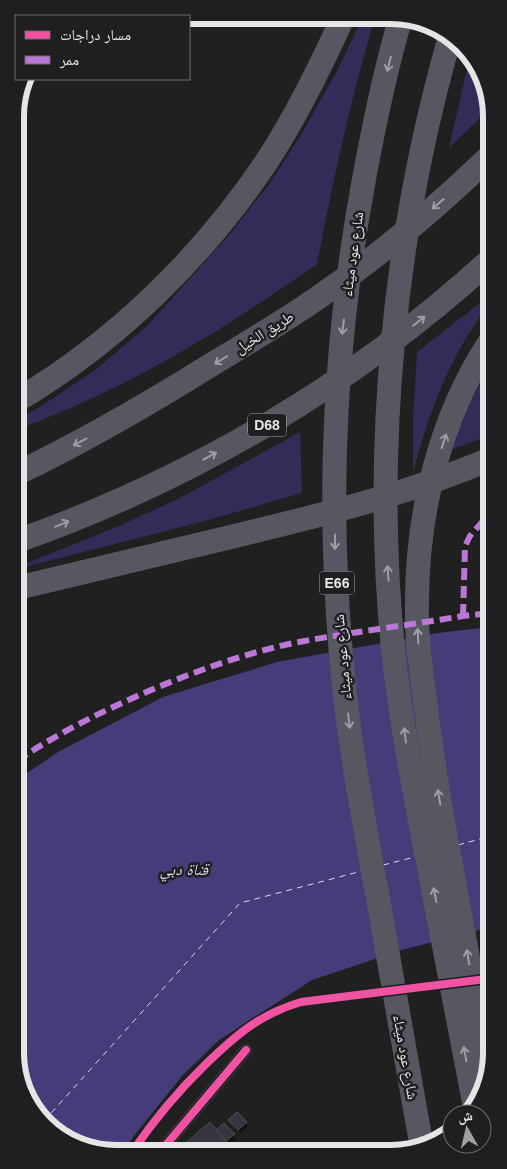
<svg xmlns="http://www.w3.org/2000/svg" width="507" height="1169" viewBox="0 0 507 1169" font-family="Arial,'Noto Naskh Arabic',sans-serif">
	<rect width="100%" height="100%" fill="#202021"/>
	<!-- garden -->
	<g fill="#322c59">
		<path d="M363,17H375C351,98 333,180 317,264C285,286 252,309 218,330C154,369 87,404 16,430V420L40,407L95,370L147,326L229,235L270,183L302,133L338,69Z"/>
		<path d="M471,60L489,90V109L449,148L465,78Z"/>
		<path d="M489,296V303C480,318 468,333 460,349C439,387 424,430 413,472V419L417,352Z"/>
		<path d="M490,364V435L451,450L468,407Z"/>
		<path d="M300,432L302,493L212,519L17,569V567L119,526L180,498Z"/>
	</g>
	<!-- water -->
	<path fill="#453d7a" d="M490,627L491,927L402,950L312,980L219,1040L182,1076L133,1137L124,1152H96L49,1129L18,1079L17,780L58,752L163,697L277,662L438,633Z"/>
	<!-- shadow -->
	<g fill="#0007">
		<path d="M230,1121L246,1123L248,1126L241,1133Z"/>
		<path d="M216,1131L234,1135L236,1139L228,1145L233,1151L177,1152Z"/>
	</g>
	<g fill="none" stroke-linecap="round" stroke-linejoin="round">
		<!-- ferry -->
		<g stroke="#dadaee" stroke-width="1" stroke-dasharray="6 5" stroke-linecap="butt">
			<path d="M458,845L491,836"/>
			<path d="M383,865L415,857"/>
			<path d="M44,1121L240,903L362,871"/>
		</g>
	</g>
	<!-- building -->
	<g fill="#373542" stroke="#4e4e4f">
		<path d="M237,1112L247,1122L238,1130L228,1120Z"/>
		<path d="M210,1122L231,1146L224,1152H175Z"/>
		<path d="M224,1123L235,1134L226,1141L216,1130Z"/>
	</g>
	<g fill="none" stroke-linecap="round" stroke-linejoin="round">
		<!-- street -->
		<path stroke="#51515a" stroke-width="12" d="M160,1152L246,1050"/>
		<!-- highway -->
		<g stroke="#575762" stroke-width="24">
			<path d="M16,401C116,342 203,257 267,161C297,115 321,66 343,17"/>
			<path d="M16,474C85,441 150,403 214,363C252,340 290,318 326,292C384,252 438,206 489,157"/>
			<path d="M17,541C190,480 353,385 489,261"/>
			<path d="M17,588C90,571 162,553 235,536C322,515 408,494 490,459"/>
		</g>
		<!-- highway-bridge -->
		<g stroke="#575762" stroke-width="24">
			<path d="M401,17C385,70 374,125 364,179C335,336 327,496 341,654C347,731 361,806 375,882C391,970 406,1059 422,1148"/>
			<path d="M450,37C394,232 373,448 393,649C401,723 415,795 429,868C444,946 459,1024 474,1102"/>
			<path d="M486,1074L484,1050C472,979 459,908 446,838C437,789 430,741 424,692C420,662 416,632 417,602C417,513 440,418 489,343"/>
		</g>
		<!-- quiet -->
		<g stroke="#ba77d6" stroke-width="6" stroke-dasharray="12 6" stroke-linecap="butt">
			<path d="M487,460L490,473"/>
			<path d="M463,616L465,546L470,536L490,513"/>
			<path d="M17,761C59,732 105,710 151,690C199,670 248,652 299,642C353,632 409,625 463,616L490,613"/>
		</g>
		<defs>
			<g id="cycleway">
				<path d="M132,1152C154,1120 178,1091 206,1064C236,1035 260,1014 301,1002L486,979L492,980"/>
				<path d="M160,1152L246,1050"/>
			</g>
		</defs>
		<!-- cycleway casing -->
		<use href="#cycleway" stroke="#1f1f22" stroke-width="11"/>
		<!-- cycleway -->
		<use href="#cycleway" stroke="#f153a3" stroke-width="8"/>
	</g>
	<!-- one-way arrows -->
	<defs><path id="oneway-shaft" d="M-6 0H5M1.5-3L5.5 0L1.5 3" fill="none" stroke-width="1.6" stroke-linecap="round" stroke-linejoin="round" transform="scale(1.25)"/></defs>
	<g stroke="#9e9ea4">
		<use href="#oneway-shaft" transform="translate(389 64) rotate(104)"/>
		<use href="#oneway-shaft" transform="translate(438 204) rotate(139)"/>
		<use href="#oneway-shaft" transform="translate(419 321) rotate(-39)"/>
		<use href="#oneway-shaft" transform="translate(343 327) rotate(97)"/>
		<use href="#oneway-shaft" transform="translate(221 360) rotate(148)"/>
		<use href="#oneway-shaft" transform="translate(444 441) rotate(-72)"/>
		<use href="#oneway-shaft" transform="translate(80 442) rotate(152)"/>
		<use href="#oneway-shaft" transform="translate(210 456) rotate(-29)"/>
		<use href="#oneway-shaft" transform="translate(62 524) rotate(-23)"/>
		<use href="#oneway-shaft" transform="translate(335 542) rotate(90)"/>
		<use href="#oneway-shaft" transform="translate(388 573) rotate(-94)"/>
		<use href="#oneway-shaft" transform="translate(418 636) rotate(-93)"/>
		<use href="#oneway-shaft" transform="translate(349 721) rotate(83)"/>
		<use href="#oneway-shaft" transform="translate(405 735) rotate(-97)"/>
		<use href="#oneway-shaft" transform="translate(439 797) rotate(-100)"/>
		<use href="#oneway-shaft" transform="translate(435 895) rotate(-101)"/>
		<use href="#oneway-shaft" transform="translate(468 957) rotate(-100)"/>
		<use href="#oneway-shaft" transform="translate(465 1054) rotate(-101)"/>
	</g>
	<g text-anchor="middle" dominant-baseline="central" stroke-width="5" stroke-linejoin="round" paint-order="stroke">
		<!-- shield labels -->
		<g fill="#1f1f22" stroke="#aaaaac" stroke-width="1">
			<rect x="248" y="413.5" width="38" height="23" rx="4"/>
			<rect x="319.5" y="571.5" width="35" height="23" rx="4"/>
		</g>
		<g font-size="14" font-weight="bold" fill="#e5e5e7">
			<text x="267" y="425">D68</text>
			<text x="337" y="583">E66</text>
		</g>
		<!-- street labels -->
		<g font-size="15" fill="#e5e5e7" stroke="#1f1f22">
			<text transform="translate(352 254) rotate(-82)">شارع عود ميثاء</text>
			<text transform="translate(264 332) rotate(-32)">طريق الخيل</text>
			<text transform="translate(342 657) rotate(-95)">شارع عود ميثاء</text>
			<text transform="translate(406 1057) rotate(80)">شارع عود ميثاء</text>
		</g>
		<!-- water labels -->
		<g font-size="16" font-style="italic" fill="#dadaee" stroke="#1f1f22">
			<text x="184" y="869">قناة دبي</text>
		</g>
	</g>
	<!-- crop -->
	<path d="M0 0H507V1169H0ZM116 24H391A92 92 0 0 1 483 116V1053A92 92 0 0 1 391 1145H116A92 92 0 0 1 24 1053V116A92 92 0 0 1 116 24Z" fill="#1f1f22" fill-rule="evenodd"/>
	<path fill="none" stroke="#e5e5e7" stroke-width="6" d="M116 24H391A92 92 0 0 1 483 116V1053A92 92 0 0 1 391 1145H116A92 92 0 0 1 24 1053V116A92 92 0 0 1 116 24Z"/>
	<!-- legend -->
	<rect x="15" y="15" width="175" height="65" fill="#1f1f22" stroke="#6e6e71"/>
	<rect x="25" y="31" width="25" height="8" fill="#f153a3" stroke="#6e6e71"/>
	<text x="60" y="40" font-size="15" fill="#e5e5e7">مسار دراجات</text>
	<rect x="25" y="56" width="25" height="8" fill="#ba77d6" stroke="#6e6e71"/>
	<text x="60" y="65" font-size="15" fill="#e5e5e7">ممر</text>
	<!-- north arrow -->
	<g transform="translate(467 1129) rotate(352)"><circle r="24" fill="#1f1f22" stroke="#6e6e71"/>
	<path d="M0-4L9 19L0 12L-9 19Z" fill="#a0a0a2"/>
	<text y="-8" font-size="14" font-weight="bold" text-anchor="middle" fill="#e5e5e7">ش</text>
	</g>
</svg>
